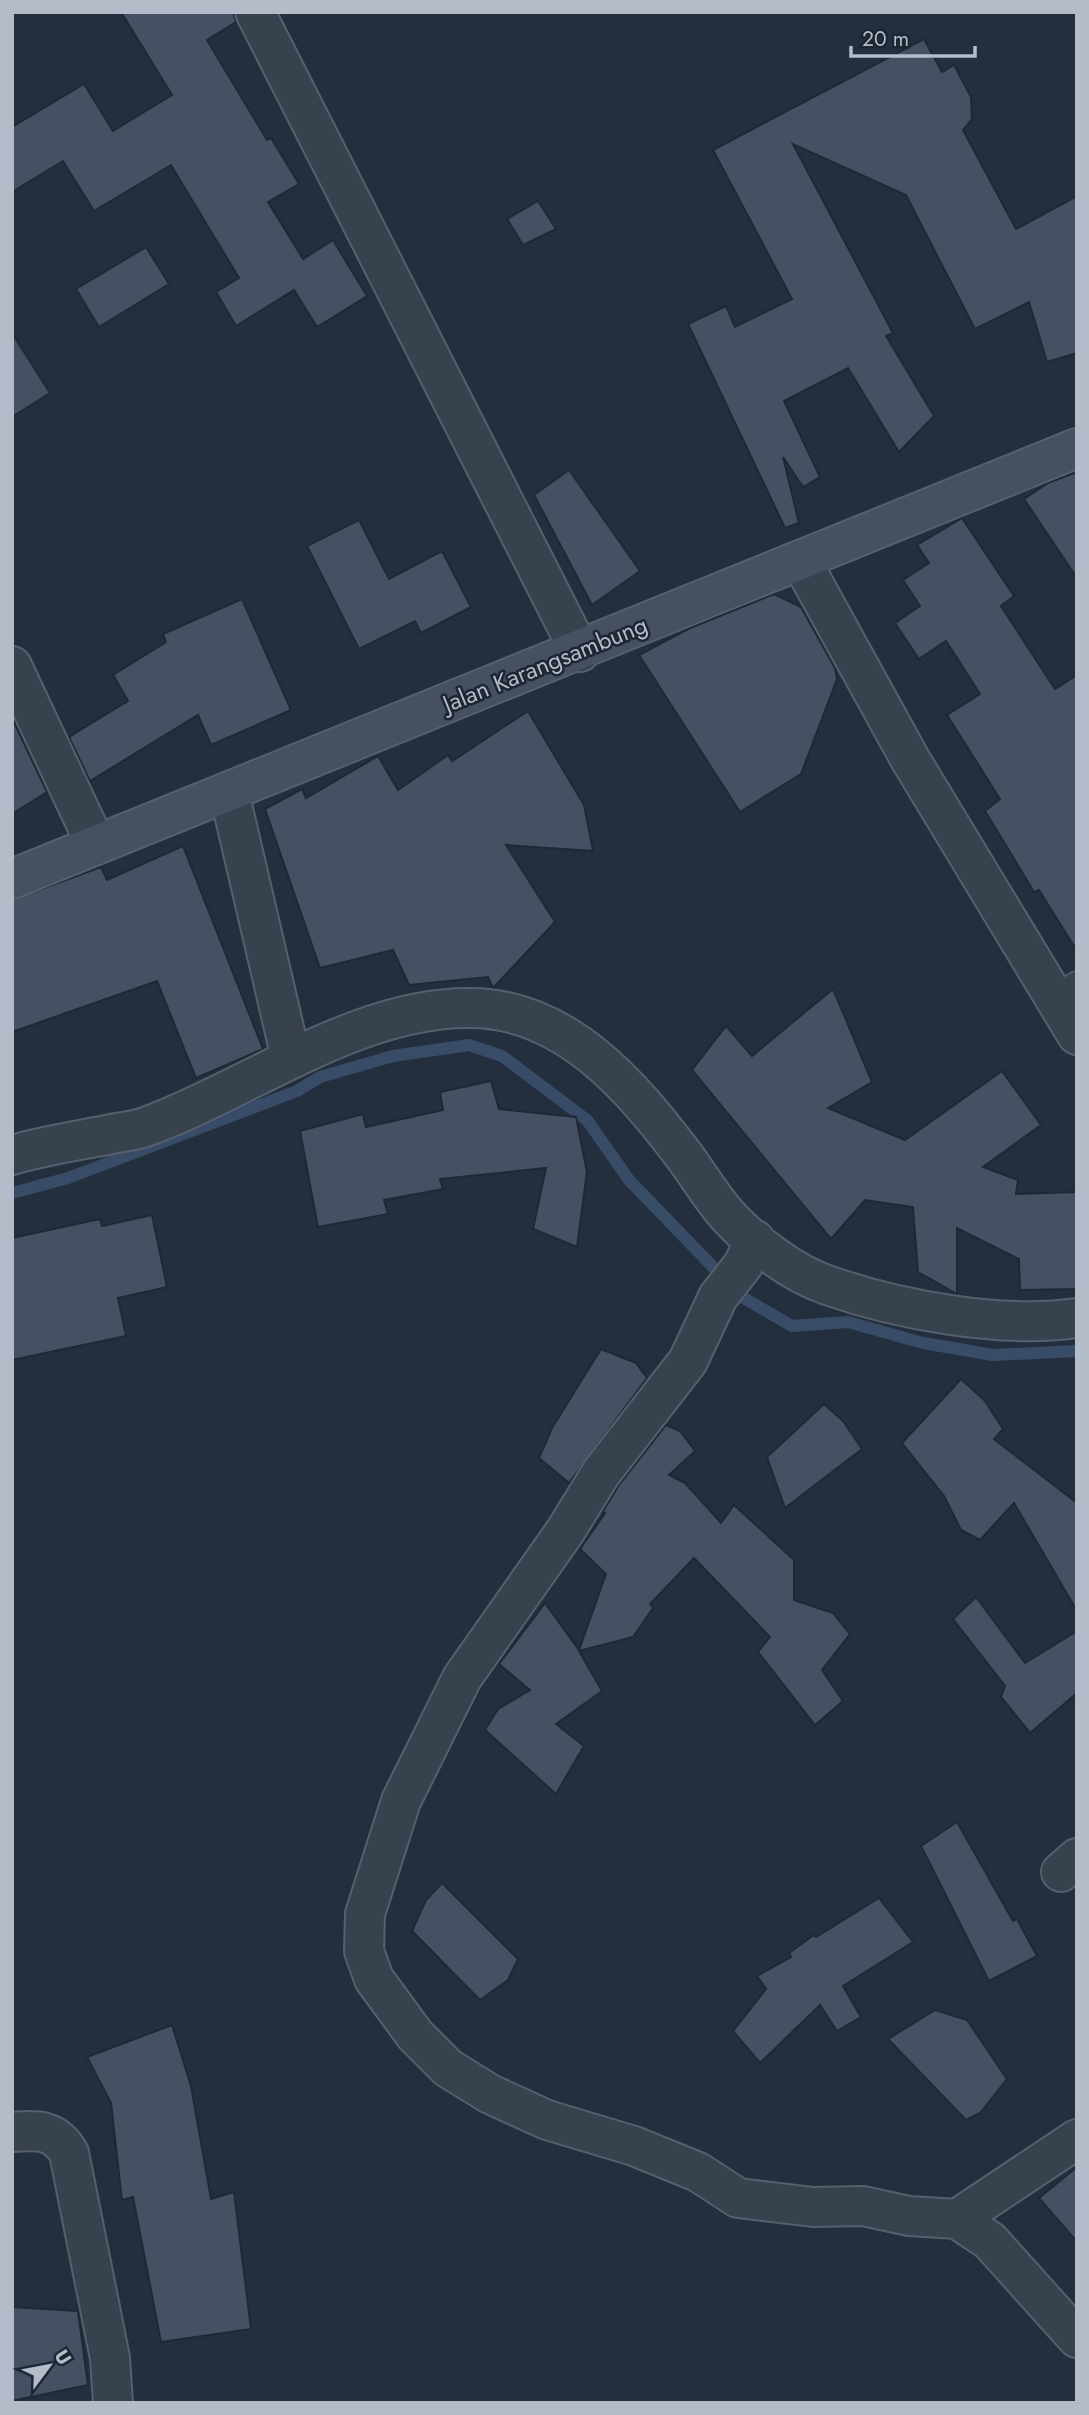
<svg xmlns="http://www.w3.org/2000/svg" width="1089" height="2415" viewBox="0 0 1089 2415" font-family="Jost,sans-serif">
	<rect width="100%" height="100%" fill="#242f3e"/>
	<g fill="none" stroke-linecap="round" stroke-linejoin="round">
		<!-- stream -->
		<path stroke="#394c67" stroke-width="12" d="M12,1193L68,1178L297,1091L320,1077L393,1056L469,1045L502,1056L587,1120L629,1180L742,1297L792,1326L848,1322L923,1343L993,1355L1077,1351"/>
	</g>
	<!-- building -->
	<g fill="#455162" stroke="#1f2835" stroke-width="2">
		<path d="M121,12H233L236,22L207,40L267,140L271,138L299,184L268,202L303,259L333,240L367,296L317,327L294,290L236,326L216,292L239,278L171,165L94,211L63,161L12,192V127L84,84L113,131L172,95Z"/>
		<path d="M924,39L942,72L954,65L971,97L972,119L963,130L1016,229L1077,196V353L1047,362L1029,302L975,329L906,195L793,144L893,333L886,336L934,416L899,452L848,368L784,401L820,477L803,487L783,457L799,523L785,528L688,324L726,306L735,327L792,299L713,150Z"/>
		<path d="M538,201L556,229L523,245L507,219Z"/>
		<path d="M146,247L169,284L99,327L76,289Z"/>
		<path d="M12,333L50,393L12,417Z"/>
		<path d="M569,470L640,571L592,605L534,495Z"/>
		<path d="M1077,472V578L1024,499L1048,483Z"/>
		<path d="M962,518L1014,596L1001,606L1055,689L1077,675V951L1039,890L1034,892L985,811L1000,799L947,715L980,694L946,641L919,659L895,623L920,606L903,580L929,563L917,545Z"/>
		<path d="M359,520L389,579L442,551L471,607L421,633L415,621L359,649L307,546Z"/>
		<path d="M774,594L801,607L835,668L837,679L801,774L740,812L639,655L688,629Z"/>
		<path d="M242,599L291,710L211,745L198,715L90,781L69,737L128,701L113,675L166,642L163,634Z"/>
		<path d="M528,711L584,805L593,851L506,845L555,922L493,988L488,977L409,985L393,950L320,968L265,809L302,789L306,798L378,756L398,790L448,755L452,761Z"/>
		<path d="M12,718L47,792L12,814Z"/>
		<path d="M183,846L263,1049L196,1078L157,981L12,1032V900L101,867L107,880Z"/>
		<path d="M833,989L872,1082L828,1108L905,1140L1002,1071L1041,1125L983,1167L1018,1180L1016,1194L1077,1192V1289L1020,1290L1019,1259L957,1228V1294L918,1272L913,1207L865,1200L831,1239L692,1070L726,1026L752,1056Z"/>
		<path d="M491,1081L499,1109L576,1117L587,1172L577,1247L533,1229L546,1168L440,1179L443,1189L384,1200L388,1214L318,1227L300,1131L363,1114L366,1127L443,1110L440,1092Z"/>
		<path d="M152,1215L167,1287L118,1298L126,1336L12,1360V1238L100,1219L102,1226Z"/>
		<path d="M601,1349L636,1363L647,1378L569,1483L539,1458L552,1428Z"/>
		<path d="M961,1379L985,1401L1003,1429L994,1439L1077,1503V1611L1014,1503L980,1540L961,1530L944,1496L902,1443Z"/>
		<path d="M824,1404L843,1421L862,1449L785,1508L767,1457Z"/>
		<path d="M666,1425L680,1431L695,1451L669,1475L685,1483L721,1523L734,1505L794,1560V1600L833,1613L850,1634L822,1670L843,1701L815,1725L758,1652L770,1637L694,1558L650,1604L653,1608L633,1637L579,1651L602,1691L556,1724L584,1746L556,1794L485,1730L498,1709L530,1690L499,1664L545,1603L579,1650L606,1574L580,1549L605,1513L603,1511L619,1485Z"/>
		<path d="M976,1597L1025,1663L1077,1631V1693L1030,1733L1001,1697L1005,1686L953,1619Z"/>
		<path d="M957,1822L1013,1921L1017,1919L1037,1956L989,1981L921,1846Z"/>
		<path d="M442,1883L518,1959L508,1980L480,2000L412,1931L426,1900Z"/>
		<path d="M879,1898L913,1942L843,1986L861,2017L837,2031L820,2005L760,2063L733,2031L766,1989L757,1976L791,1957L789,1953L814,1935L816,1937Z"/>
		<path d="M935,2010L967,2020L1007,2079L980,2113L966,2120L888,2039Z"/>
		<path d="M172,2025L191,2086L211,2199L234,2192L251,2329L161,2342L133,2197L122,2200L111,2103L87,2057Z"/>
		<path d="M1077,2167V2242L1039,2198Z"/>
		<path d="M12,2307L78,2311L88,2385L12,2401Z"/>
	</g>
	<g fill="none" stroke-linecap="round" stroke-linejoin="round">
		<defs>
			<path id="lane" d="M1055,995L1077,982"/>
			<g id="street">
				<path d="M255,12L580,652"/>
				<path d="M801,561L910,759L1077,1035"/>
				<path d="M12,666L96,845"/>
				<path d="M229,792L291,1058"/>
				<path d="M12,1155C43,1146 75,1141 107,1135C120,1132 136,1131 148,1126C251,1088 357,1007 470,1008C566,1008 632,1087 685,1157C699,1176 712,1198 728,1216C753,1243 792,1273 827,1285C898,1310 1002,1329 1077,1318"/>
				<path d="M755,1240L743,1265L718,1297L688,1361L601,1473L566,1530L462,1678L401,1801L365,1914L364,1951L374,1979L415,2035L448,2068L490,2094L547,2120L634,2146L698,2172L738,2198L813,2207L863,2206L909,2216L957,2219L990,2241L1077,2338"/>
				<path d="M1061,1872L1077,1858"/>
				<path d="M12,2132C38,2130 55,2129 69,2153L110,2358L113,2403"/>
				<path d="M957,2219L1077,2139"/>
			</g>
			<path id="secondary" d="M12,879L1077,448"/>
		</defs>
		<!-- lane casing -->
		<use href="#lane" stroke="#565f6c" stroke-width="24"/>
		<!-- street casing -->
		<use href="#street" stroke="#565f6c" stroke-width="42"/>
		<!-- secondary casing -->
		<use href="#secondary" stroke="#565f6c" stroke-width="42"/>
		<!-- lane -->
		<use href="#lane" stroke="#38414e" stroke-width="21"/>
		<!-- street -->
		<use href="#street" stroke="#38414e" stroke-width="38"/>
		<!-- secondary -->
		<use href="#secondary" stroke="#465061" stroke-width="38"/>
	</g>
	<g text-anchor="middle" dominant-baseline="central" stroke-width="5" stroke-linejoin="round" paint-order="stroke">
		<!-- street labels -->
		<g font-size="24" fill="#b4bcc9" stroke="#1d2633">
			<text transform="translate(545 664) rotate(-22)">Jalan Karangsambung</text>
		</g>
	</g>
	<!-- border -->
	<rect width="1089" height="2415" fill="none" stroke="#b4bcc9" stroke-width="28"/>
	<!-- north arrow -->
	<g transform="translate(49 2366) rotate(58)" stroke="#1d2633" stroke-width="5" paint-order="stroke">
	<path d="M0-5L12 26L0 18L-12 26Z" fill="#b4bcc9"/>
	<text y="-10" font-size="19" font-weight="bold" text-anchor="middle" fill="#b4bcc9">U</text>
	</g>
	<!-- scale -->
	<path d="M851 46v10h124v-10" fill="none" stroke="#b4bcc9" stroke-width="3.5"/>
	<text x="862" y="46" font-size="21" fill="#b4bcc9" stroke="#1d2633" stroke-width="5" paint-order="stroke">20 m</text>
</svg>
